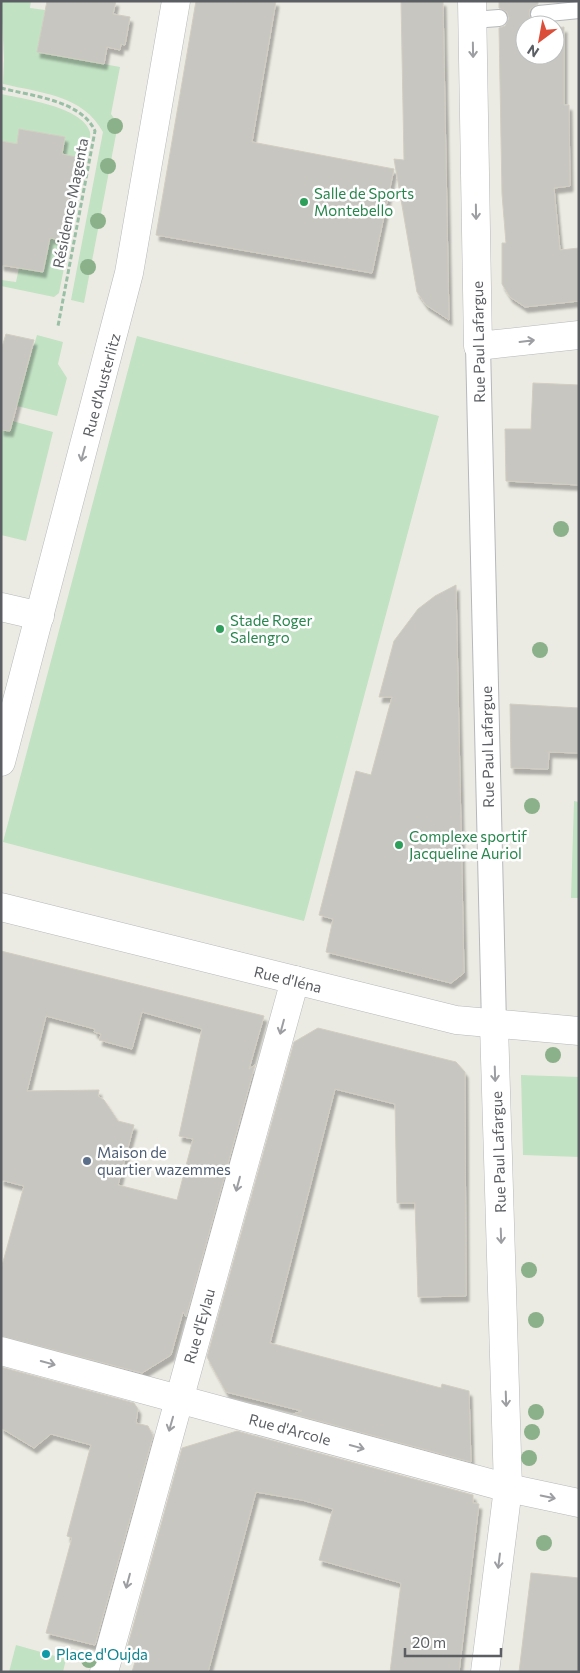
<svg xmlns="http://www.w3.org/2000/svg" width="580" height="1673" viewBox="0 0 580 1673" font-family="Commissioner,sans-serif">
	<defs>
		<filter id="shadow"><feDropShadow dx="3" dy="5.5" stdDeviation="1" flood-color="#0004"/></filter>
	</defs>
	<rect width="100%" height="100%" fill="#ecebe3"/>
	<!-- green -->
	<g fill="#c1e2c3">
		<path d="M1,1H31L30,8L45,10L38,52L120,67L111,114L118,124L84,303L71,300L103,132C83,95 41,93 3,84L4,59Z"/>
		<path d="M1,94C24,99 83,107 90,132C92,141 80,184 78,196L57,192L76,157L62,154L65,137L19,129L17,144L1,141Z"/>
		<path d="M65,212L75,213L59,293L54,297L1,286V280L16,282L19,268L43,272L50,238L60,240Z"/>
		<path d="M37,335L63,342L58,364L67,378L57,416L1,402L22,386Z"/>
		<path d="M137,336L439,416L304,921L3,842Z"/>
		<path d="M1,418L53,432L26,541L1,535Z"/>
		<path d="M574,801L579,802V898H571Z"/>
		<path d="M521,1075L579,1077V1157L523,1155Z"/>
		<path d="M16,1645L66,1659L63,1672H9Z"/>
	</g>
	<!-- building -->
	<g fill="#c8c6c0" stroke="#d1cdc2" fill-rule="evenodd" filter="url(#shadow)">
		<path d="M47,1H116L113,14L130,17L125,45L121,44L120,50L107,47L104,64L37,52Z"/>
		<path d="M196,1H276L252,142L394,169L372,273L156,235Z"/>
		<path d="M401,1H443L449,320L426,305L417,292L394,159L404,160Z"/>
		<path d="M499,1H538V4L530,9L529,14L531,20L539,25H525V55H555V28L564,27V105H569L570,186L554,188L560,250L579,248V301L525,307L510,297L502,284V243H506L502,194L499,28L505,26L509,18L507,12L499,8Z"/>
		<path d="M19,129L65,137L62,154L76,157L60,240L50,238L43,272L1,265V141L17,144Z"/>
		<path d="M6,334L34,340L10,431L1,430V350Z"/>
		<path d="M533,383L579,385V485L506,481L505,429H531Z"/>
		<path d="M456,585L464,973L451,983L326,952L333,919L319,915L356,771L371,775L392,697H379L394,641L418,609L435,596Z"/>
		<path d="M510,704L579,708V753L549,752L548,769L511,768Z"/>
		<path d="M1,951L264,1016L249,1069L255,1065L186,1317L183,1312L171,1355L142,1373L1,1336V1269L24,1186L1,1180ZM142,1012L202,1029L179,1136L193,1139L177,1200L118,1185L134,1125L118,1121L104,1100L98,1096L99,1090L27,1091L46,1016L95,1029L94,1032L101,1034L99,1040L132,1049Z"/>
		<path d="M318,1028L456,1062L465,1072L466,1296L418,1297L415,1203H397L395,1104L335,1089L270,1343L441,1388L442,1384L469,1391L471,1462L293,1414L302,1411L226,1392L207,1357L294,1042Z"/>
		<path d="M1,1367L134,1403L138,1409L136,1423L148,1426L153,1436L95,1645L46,1633L72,1538L67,1536L91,1445L51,1434L34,1448L1,1428Z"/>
		<path d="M237,1431L473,1495V1503L479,1504L459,1672H390L401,1583L319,1560L333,1509L302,1500L256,1492L208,1672H132L137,1655L126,1652L182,1448Z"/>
		<path d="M531,1573L579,1578V1672H519Z"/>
	</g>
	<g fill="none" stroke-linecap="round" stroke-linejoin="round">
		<defs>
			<g id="service">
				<path d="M539,14L579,10"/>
				<path d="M473,20L499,18"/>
			</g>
			<path id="pedestrian" d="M478,346L494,1025"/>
			<g id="minor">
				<path d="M472,1L478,346L579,335"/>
				<path d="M1,607L40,616"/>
				<path d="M1,762L129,273L176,1"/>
				<path d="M1,907L456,1020L579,1031"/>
				<path d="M1,1351L508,1488L579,1503"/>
				<path d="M104,1672L295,980"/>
				<path d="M485,1672L508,1488L494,1025"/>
			</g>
		</defs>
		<!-- service casing -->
		<use href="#service" stroke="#b5b8bc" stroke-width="18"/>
		<!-- pedestrian casing -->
		<use href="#pedestrian" stroke="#b5b8bc" stroke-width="26"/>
		<!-- minor casing -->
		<use href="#minor" stroke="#b5b8bc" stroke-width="29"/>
		<!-- path -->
		<path stroke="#99c0a6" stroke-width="3" stroke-dasharray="5 2.5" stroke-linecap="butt" d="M1,88C31,96 81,100 95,131L58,326"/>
		<!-- service -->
		<use href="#service" stroke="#fff" stroke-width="16"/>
		<!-- pedestrian -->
		<use href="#pedestrian" stroke="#fff" stroke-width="24"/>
		<!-- minor -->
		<use href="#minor" stroke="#fff" stroke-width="28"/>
	</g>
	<!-- trees -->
	<g fill="#8bb18a">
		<circle cx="115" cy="126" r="8"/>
		<circle cx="108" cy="166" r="8"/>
		<circle cx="98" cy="221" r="8"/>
		<circle cx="88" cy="267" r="8"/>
		<circle cx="561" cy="529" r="8"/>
		<circle cx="540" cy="650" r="8"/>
		<circle cx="532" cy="806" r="8"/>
		<circle cx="553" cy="1055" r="8"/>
		<circle cx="529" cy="1270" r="8"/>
		<circle cx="536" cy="1320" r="8"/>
		<circle cx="536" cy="1412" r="8"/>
		<circle cx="532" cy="1432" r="8"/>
		<circle cx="529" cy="1458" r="8"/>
		<circle cx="544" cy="1543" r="8"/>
		<circle cx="89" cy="1660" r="8"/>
	</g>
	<!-- one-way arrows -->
	<defs><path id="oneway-shaft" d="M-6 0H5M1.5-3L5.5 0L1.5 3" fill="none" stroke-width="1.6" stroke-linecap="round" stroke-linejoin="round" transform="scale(1.25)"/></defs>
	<g stroke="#9d9ea1">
		<use href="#oneway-shaft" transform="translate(473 50) rotate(89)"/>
		<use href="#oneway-shaft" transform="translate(476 212) rotate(89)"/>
		<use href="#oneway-shaft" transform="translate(527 341) rotate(-7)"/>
		<use href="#oneway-shaft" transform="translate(83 454) rotate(105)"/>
		<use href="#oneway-shaft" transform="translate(282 1027) rotate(105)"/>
		<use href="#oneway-shaft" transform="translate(495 1074) rotate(88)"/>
		<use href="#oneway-shaft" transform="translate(238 1184) rotate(105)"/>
		<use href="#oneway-shaft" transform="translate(501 1236) rotate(88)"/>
		<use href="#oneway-shaft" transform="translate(48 1363) rotate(15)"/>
		<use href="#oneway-shaft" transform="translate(506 1399) rotate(88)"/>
		<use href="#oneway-shaft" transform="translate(171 1424) rotate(106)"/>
		<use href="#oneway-shaft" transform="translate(357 1447) rotate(15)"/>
		<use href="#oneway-shaft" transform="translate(548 1497) rotate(12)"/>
		<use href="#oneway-shaft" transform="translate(499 1561) rotate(97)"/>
		<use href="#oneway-shaft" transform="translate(128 1581) rotate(105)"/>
	</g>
	<!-- markers -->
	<g fill="#2e9e5b" stroke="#fff" stroke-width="2">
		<circle cx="304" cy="202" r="5"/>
		<circle cx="220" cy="629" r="5"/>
		<circle cx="399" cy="845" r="5"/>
	</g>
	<circle fill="#5c6f8a" stroke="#fff" stroke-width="2" cx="87" cy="1161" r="5"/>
	<circle fill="#0f9aa8" stroke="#fff" stroke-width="2" cx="46" cy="1654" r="5"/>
	<g text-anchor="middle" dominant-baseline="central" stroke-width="5" stroke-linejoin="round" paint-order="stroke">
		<!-- leisure labels -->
		<g font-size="15" fill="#27864d" stroke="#fff" text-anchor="start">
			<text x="314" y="193">Salle de Sports<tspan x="314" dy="17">Montebello</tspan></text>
			<text x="230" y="620">Stade Roger<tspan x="230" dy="17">Salengro</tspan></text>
			<text x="409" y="836">Complexe sportif<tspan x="409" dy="17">Jacqueline Auriol</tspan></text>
		</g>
		<!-- street labels -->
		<g font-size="15" fill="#5b5e62" stroke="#fff">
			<text transform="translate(70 203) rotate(-79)">Résidence Magenta</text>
			<text transform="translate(478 342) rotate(-91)">Rue Paul Lafargue</text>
			<text transform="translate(101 385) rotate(-75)">Rue d'Austerlitz</text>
			<text transform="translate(487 747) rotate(-91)">Rue Paul Lafargue</text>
			<text transform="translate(288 979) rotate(14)">Rue d'Iéna</text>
			<text transform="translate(498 1152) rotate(-92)">Rue Paul Lafargue</text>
			<text transform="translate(199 1326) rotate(-74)">Rue d'Eylau</text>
			<text transform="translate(290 1429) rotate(15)">Rue d'Arcole</text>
		</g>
		<!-- service labels -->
		<g font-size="15" fill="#4e5e75" stroke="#fff" text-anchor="start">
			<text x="97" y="1152">Maison de<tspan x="97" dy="17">quartier wazemmes</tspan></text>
		</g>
		<!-- culture labels -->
		<g font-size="15" fill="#0d838f" stroke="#fff" text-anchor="start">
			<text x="56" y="1654">Place d'Oujda</text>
		</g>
	</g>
	<!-- border -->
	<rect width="580" height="1673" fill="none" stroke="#5b5e62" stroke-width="5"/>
	<!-- north arrow -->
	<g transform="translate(540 40) rotate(212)"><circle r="24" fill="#ffffff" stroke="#bdbfc0"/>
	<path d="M0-4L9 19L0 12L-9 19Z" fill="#db4f3a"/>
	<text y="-8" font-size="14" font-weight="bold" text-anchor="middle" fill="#5b5e62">N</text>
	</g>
	<!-- scale -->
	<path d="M405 1648v8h96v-8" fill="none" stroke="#5b5e62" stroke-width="2.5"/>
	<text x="412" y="1648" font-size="15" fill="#5b5e62" stroke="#ffffff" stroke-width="4" paint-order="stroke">20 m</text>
</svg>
